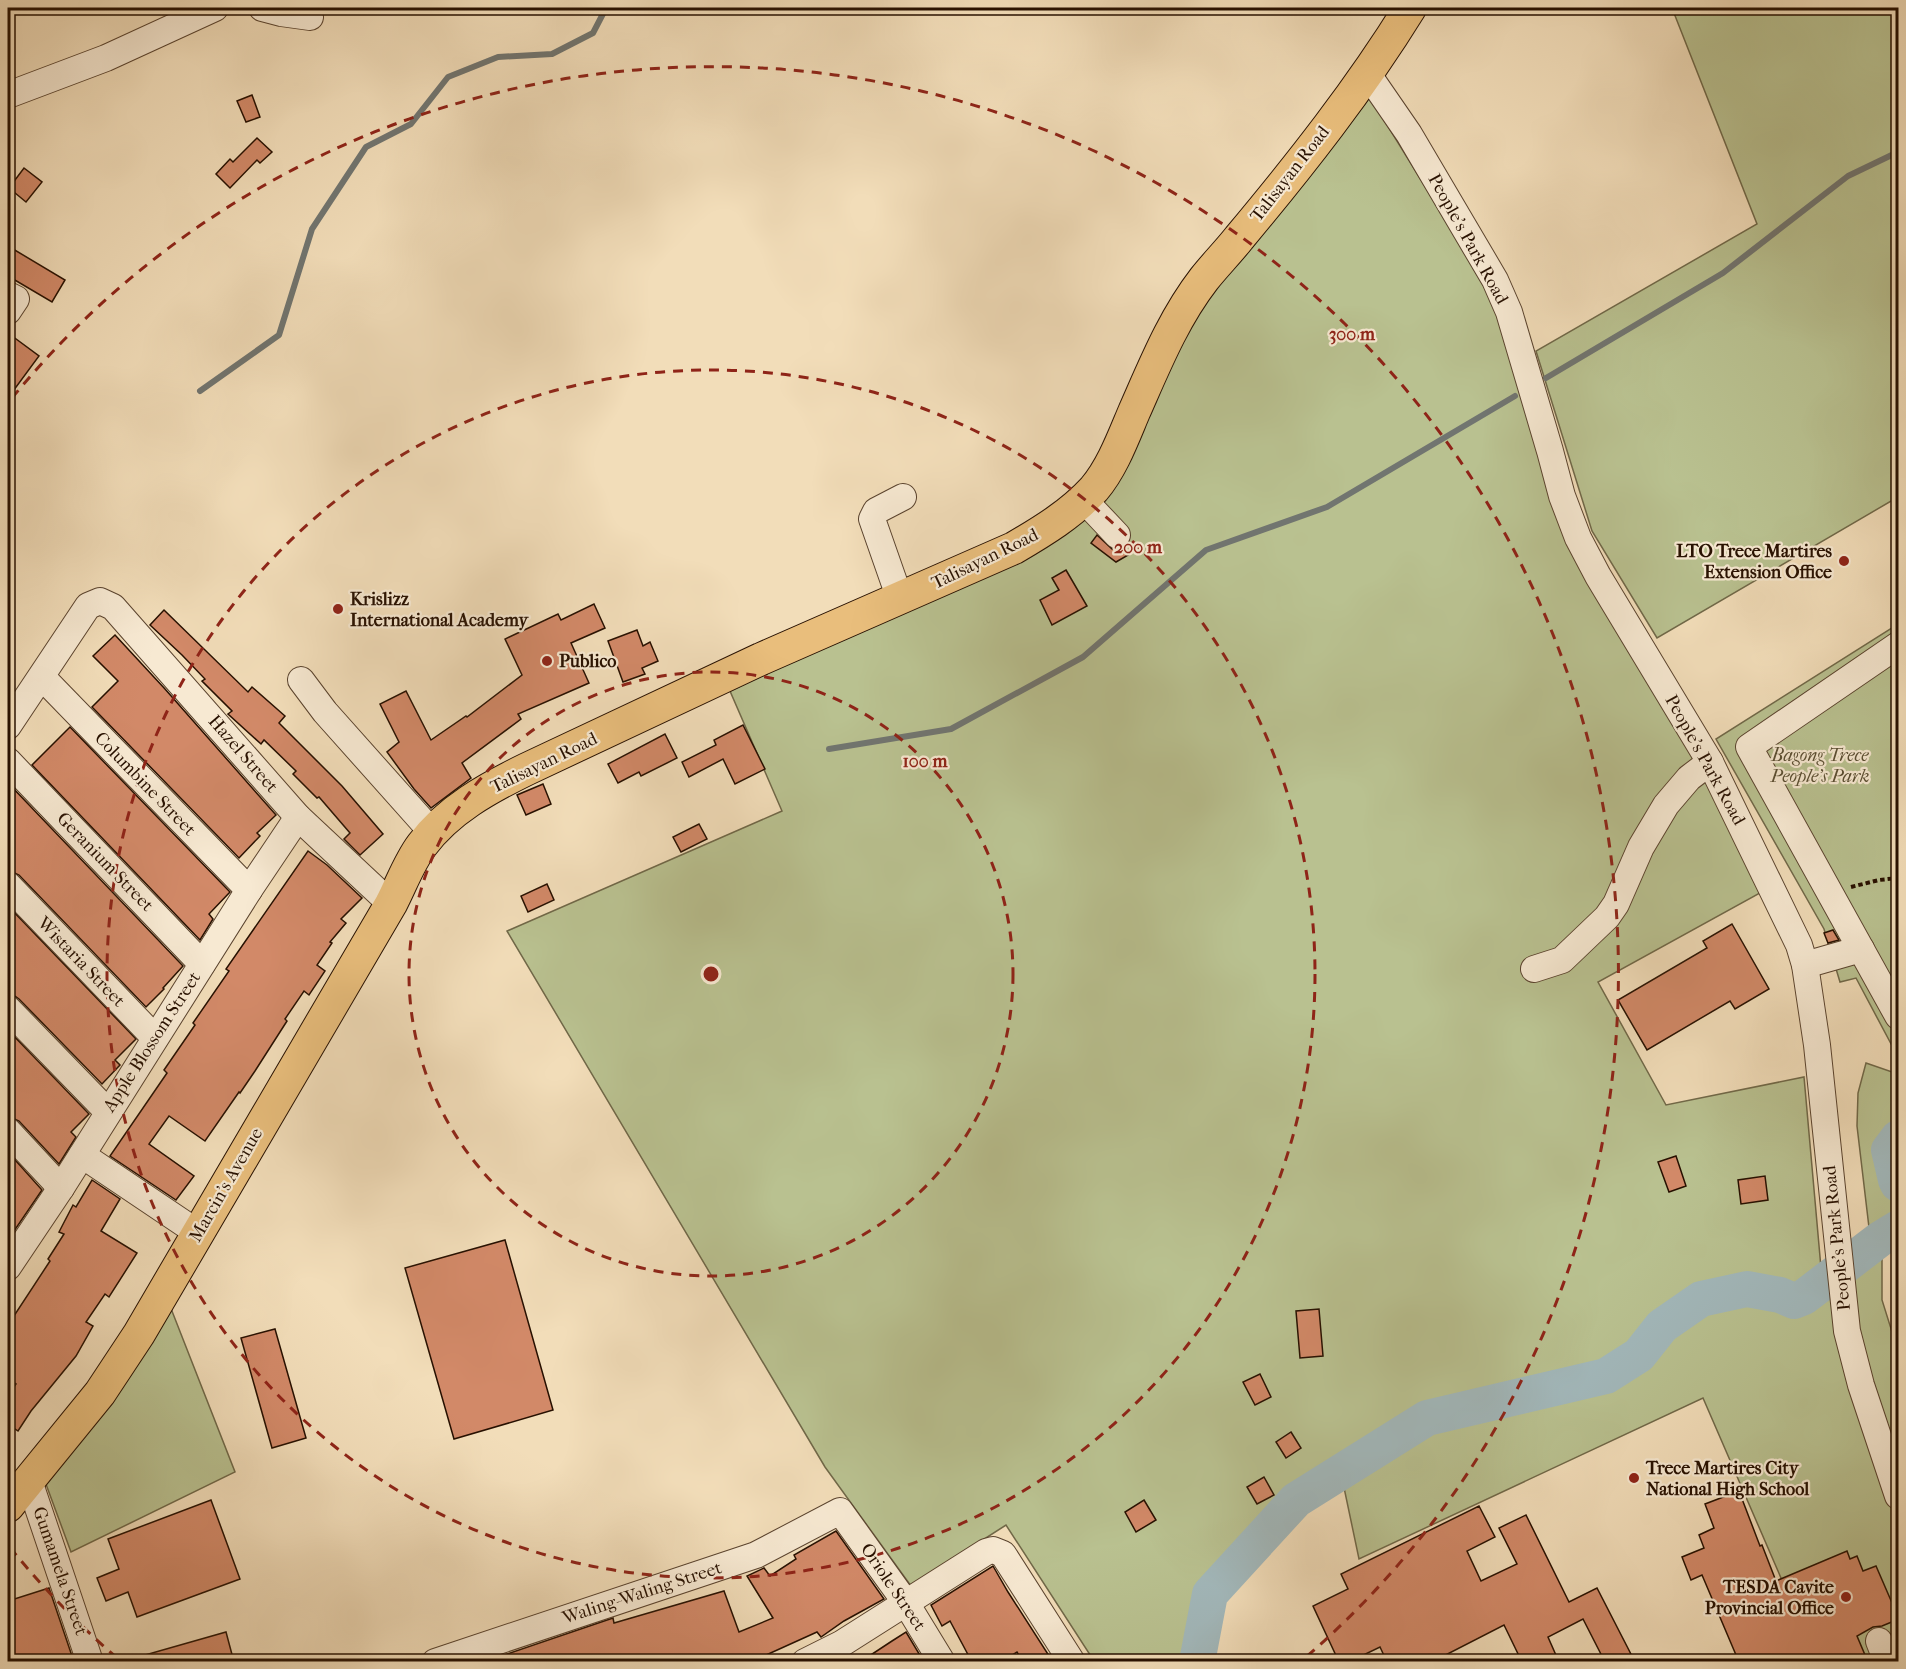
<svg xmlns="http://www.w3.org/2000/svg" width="1906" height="1669" viewBox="0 0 1906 1669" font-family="'IM FELL French Canon',serif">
	<rect width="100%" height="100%" fill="#f2ddb9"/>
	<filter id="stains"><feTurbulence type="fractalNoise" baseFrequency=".00333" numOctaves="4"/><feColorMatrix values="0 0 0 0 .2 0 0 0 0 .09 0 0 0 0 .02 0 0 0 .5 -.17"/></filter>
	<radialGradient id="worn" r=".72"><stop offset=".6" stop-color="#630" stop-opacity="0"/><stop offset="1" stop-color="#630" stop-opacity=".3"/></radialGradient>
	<!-- green -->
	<g fill="#b9c190" stroke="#706848" stroke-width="1.5">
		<path d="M1672,8H1898V497L1657,638L1592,531L1536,351L1757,224Z"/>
		<path d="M1368,94L1439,209L1496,307L1564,531L1707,775L1760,893L1598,982L1666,1105L1804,1077L1821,1268L1803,1294L1794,1298L1747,1285L1700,1296L1661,1321L1636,1353L1605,1371L1425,1412L1293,1495L1206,1594L1192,1661H1094L1006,1525L911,1586L825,1467L507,931L782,811L730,691L1054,532L1206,290Z"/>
		<path d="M1898,624V1057L1856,978L1840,982L1824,929L1716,739Z"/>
		<path d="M1866,1063L1898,1074V1233L1882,1251V1300L1898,1351V1661H1817L1703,1398L1359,1559L1342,1478L1427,1426L1608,1384L1651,1354L1674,1325L1700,1308L1733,1298L1780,1303L1807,1308L1870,1236L1857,1126L1858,1093Z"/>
		<path d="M170,1306L235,1472L71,1552L43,1476Z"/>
	</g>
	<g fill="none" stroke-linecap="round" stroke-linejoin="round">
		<!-- stream -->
		<g stroke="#717570" stroke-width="6">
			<path d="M1546,378L1723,273L1848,176L1898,152"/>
			<path d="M200,391L279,335L312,229L366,147L411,124L448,77L498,57L552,54L593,33L606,8"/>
			<path d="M829,749L951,729L1083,657L1206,550L1327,507L1515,396"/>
		</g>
		<!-- river -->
		<g stroke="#a2b8bb" stroke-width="36">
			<path d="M1898,1138L1889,1150L1896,1180L1898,1184"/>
			<path d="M1197,1662L1210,1594L1296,1500L1427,1418L1606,1376L1639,1355L1662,1326L1701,1299L1747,1289L1780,1295L1794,1301L1804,1297L1880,1239L1898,1228"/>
		</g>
	</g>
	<!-- building -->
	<g fill="#d28968" stroke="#271000" stroke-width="1.5">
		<path d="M252,95L260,117L246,122L237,101Z"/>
		<path d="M257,138L272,152L260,163L257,160L230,188L216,174L230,159L233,162Z"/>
		<path d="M24,168L42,182L26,202L9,188Z"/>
		<path d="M8,246L65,280L52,302L8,276Z"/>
		<path d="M8,333L39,356L8,398Z"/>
		<path d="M1097,535L1112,549L1123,548L1130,554L1116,562L1091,543Z"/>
		<path d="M1066,570L1087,606L1052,625L1040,600L1059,590L1052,578Z"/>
		<path d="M594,604L605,628L571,643L589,683L518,714L521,719L462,763L471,778L431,808L414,789L387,752L399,742L380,704L406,691L431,740L466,716L467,717L522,675L505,639L558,614L561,620Z"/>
		<path d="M164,610L248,692L252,687L285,716L279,723L342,786L383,834L360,855L344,839L350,833L319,797L317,798L293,774L296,771L264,740L261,744L228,714L232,711L202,681L205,679L182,655L150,625Z"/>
		<path d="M637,630L643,646L650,642L658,661L642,668L645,674L623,682L608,641Z"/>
		<path d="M115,635L165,689L276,815L257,833L260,836L239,858L92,707L118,681L93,656Z"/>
		<path d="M743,725L765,769L735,784L723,759L689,777L682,762L716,745L714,740Z"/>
		<path d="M70,727L230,892L209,914L213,919L200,940L32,765Z"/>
		<path d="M665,734L677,758L641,776L639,772L618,783L608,764Z"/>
		<path d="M543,784L551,804L526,815L517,795Z"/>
		<path d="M10,785L183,966L163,988L164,989L146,1007L19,875L8,870V787Z"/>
		<path d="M699,824L707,839L681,852L673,837Z"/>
		<path d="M308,851L327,865L362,898L341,919L346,923L330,942L332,943L317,965L325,971L309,995L304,991L285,1019L287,1021L255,1071L240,1093L239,1092L205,1141L169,1116L149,1144L194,1176L176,1200L110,1156L167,1073L164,1070L195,1025L193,1023L229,971L226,969Z"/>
		<path d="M547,884L554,900L528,912L521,896Z"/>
		<path d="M8,906L136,1039L115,1060L120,1065L102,1084L19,999L8,991Z"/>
		<path d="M1732,924L1769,989L1735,1009L1730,1001L1647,1050L1618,1000L1707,948L1703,941Z"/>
		<path d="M1833,930L1839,940L1828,943L1824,933Z"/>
		<path d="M8,1030L89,1114L71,1132L76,1137L59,1164L19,1121L8,1116Z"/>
		<path d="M8,1152L42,1190L12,1234L8,1229Z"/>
		<path d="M1676,1156L1686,1186L1669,1192L1658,1162Z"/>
		<path d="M1765,1176L1768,1200L1741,1204L1738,1180Z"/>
		<path d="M92,1180L120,1199L101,1231L137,1253L109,1297L105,1294L86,1322L93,1326L76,1356L31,1411L18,1431L8,1424V1396L16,1384L8,1378V1325L50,1261L48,1259L64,1234L59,1232L73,1205L76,1207Z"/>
		<path d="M505,1240L553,1410L454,1439L405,1268Z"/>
		<path d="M1319,1309L1323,1356L1300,1358L1296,1311Z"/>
		<path d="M275,1329L306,1438L272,1448L241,1338Z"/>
		<path d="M1260,1374L1271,1397L1255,1405L1243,1382Z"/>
		<path d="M1291,1432L1301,1448L1286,1458L1276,1442Z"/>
		<path d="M1264,1477L1274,1495L1257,1504L1247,1487Z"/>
		<path d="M1739,1491L1760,1546L1762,1545L1776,1581L1847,1551L1850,1559L1857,1556L1863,1571L1876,1566L1899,1619L1882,1626L1873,1627L1857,1636L1868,1662H1739L1702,1575L1691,1580L1682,1557L1704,1548L1699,1535L1714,1528L1705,1504Z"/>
		<path d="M211,1500L240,1579L137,1617L128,1592L106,1601L97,1578L119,1569L108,1539Z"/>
		<path d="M1144,1500L1156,1520L1136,1532L1125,1512Z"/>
		<path d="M1479,1506L1495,1537L1467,1551L1481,1581L1517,1564L1499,1528L1526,1515L1569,1602L1597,1588L1635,1662H1605L1583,1619L1548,1637L1559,1662H1522L1504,1625L1432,1662H1387L1380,1647L1349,1662H1339L1313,1606L1348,1589L1341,1574Z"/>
		<path d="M836,1531L884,1599L844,1621L821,1637L817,1632L755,1660L753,1655L735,1662H484L613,1618L614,1623L724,1591L739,1632L773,1618L747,1576L764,1568L770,1576L796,1559L794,1555Z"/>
		<path d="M993,1566L1008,1592L1053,1662H1023L1017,1652L1001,1662H972L950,1621L942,1626L931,1605Z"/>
		<path d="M49,1588L74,1662H8V1601Z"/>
		<path d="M226,1632L234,1662H139L138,1657Z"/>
		<path d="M906,1632L924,1662H860L892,1641Z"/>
	</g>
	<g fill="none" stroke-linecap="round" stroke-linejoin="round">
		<defs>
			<g id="minor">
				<path d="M262,8L281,13L310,17"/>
				<path d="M1367,73L1409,134L1495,280L1509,312L1550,451L1562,496L1578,538L1598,576L1710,762L1799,945L1805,965L1817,1045L1847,1331L1861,1385L1898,1496"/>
				<path d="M8,95L106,58L215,8"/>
				<path d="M8,295L16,299L8,311"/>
				<path d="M1083,499L1117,535"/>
				<path d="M900,599L872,519L876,511L903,497"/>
				<path d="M1898,645L1749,747L1898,1016"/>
				<path d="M42,677L249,890"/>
				<path d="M301,680L325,712L432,832"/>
				<path d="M8,726L88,606L100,601L113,607L298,817L391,904"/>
				<path d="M8,761L202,964"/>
				<path d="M8,885L155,1038"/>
				<path d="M1805,965L1861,949"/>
				<path d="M1534,969L1562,960L1607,917L1616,904L1641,847L1666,805L1689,778L1710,762"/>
				<path d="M8,1009L108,1112"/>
				<path d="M8,1131L61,1188"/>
				<path d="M82,1155L198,1233"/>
				<path d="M8,1267L61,1188L249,890L298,817"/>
				<path d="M29,1481L90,1662"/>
				<path d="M1879,1641L1887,1662"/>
				<path d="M435,1662L756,1555L840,1511L906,1603L942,1662"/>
				<path d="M805,1662L841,1644L986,1552L993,1550L1003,1554L1072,1662"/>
			</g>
			<path id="major" d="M8,1506L100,1393L139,1334L391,904C401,885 409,862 422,845C448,810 488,788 527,769L761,659L1014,548C1043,531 1071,514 1094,489C1112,468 1123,438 1134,412C1154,367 1173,319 1204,279C1215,265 1228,252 1239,238C1300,165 1360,89 1410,8"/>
		</defs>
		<!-- minor casing -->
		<use href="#minor" stroke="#5a432e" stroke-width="28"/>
		<!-- major casing -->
		<use href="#major" stroke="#271000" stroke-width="34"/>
		<!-- path -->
		<path stroke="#271000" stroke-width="4" stroke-dasharray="4.5 3" stroke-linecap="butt" d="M1851,887L1879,880L1898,878"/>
		<!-- minor -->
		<use href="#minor" stroke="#f7e9d2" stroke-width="26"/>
		<!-- major -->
		<use href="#major" stroke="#e9be7c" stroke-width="32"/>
	</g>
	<!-- distance rings -->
	<g fill="none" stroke="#8f2418" stroke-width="3" stroke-dasharray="10 8">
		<circle cx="711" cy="974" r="302"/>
		<circle cx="711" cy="974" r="604"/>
		<path d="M117 1658A906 906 0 0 1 12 1550M12 398A906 906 0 1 1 1305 1658"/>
	</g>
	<!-- markers -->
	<g fill="#8f2418" stroke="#f7e9d2" stroke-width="2">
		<circle cx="1844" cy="561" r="6"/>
		<circle cx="338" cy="609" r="6"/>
		<circle cx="547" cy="661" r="6"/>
		<circle cx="1634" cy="1478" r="6"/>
		<circle cx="1846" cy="1597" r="6"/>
	</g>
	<g text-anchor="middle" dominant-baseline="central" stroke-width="4.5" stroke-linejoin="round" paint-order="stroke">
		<!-- street labels -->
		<g font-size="18" fill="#271000" stroke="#f7e9d2">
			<text transform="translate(1290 174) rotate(-52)">Talisayan Road</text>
			<text transform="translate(1468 239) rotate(61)">People's Park Road</text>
			<text transform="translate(985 559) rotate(-26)">Talisayan Road</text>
			<text transform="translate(243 754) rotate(49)">Hazel Street</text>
			<text transform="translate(1705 760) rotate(61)">People's Park Road</text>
			<text transform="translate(544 763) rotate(-26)">Talisayan Road</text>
			<text transform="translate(145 784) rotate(46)">Columbine Street</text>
			<text transform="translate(105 862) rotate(46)">Geranium Street</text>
			<text transform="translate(81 962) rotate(46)">Wistaria Street</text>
			<text transform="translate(152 1042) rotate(-57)">Apple Blossom Street</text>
			<text transform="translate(226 1185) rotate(-60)">Marcin's Avenue</text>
			<text transform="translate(1837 1238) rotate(-96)">People's Park Road</text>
			<text transform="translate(60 1571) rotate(71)">Gumamela Street</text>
			<text transform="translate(893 1587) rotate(56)">Oriole Street</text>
			<text transform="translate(642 1593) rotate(-18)">Waling-Waling Street</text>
		</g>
		<!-- poi labels -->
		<g font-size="18" font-weight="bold" fill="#271000" stroke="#f7e9d2" text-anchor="start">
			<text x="1832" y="551" text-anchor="end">LTO Trece Martires<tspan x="1832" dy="21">Extension Office</tspan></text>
			<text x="350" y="599">Krislizz<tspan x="350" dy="21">International Academy</tspan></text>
			<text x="559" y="661">Publico</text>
			<text x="1646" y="1468">Trece Martires City<tspan x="1646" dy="21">National High School</tspan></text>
			<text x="1834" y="1587" text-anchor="end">TESDA Cavite<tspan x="1834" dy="21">Provincial Office</tspan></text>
		</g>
		<!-- park labels -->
		<g font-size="18" font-style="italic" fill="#5a4e32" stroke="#f7e9d2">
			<text x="1820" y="755">Bagong Trece<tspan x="1820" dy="21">People's Park</tspan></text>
		</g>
	</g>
	<circle cx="711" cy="974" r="9" fill="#8f2418" stroke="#f7e9d2" stroke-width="3"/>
	<g font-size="18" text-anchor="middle" font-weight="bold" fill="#8f2418" stroke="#f7e9d2" stroke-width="4.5" stroke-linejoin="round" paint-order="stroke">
		<text x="1352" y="340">300 m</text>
		<text x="1138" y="553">200 m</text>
		<text x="925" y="767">100 m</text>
	</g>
	<!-- margin -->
	<rect width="1906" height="1669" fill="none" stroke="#f2ddb9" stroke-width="30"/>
	<rect x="9" y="9" width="1888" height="1651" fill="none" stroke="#271000" stroke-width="3"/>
	<rect x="15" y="15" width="1876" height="1639" fill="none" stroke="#271000" stroke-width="1.5"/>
	<rect width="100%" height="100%" filter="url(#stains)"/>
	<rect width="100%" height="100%" fill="url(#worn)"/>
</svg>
